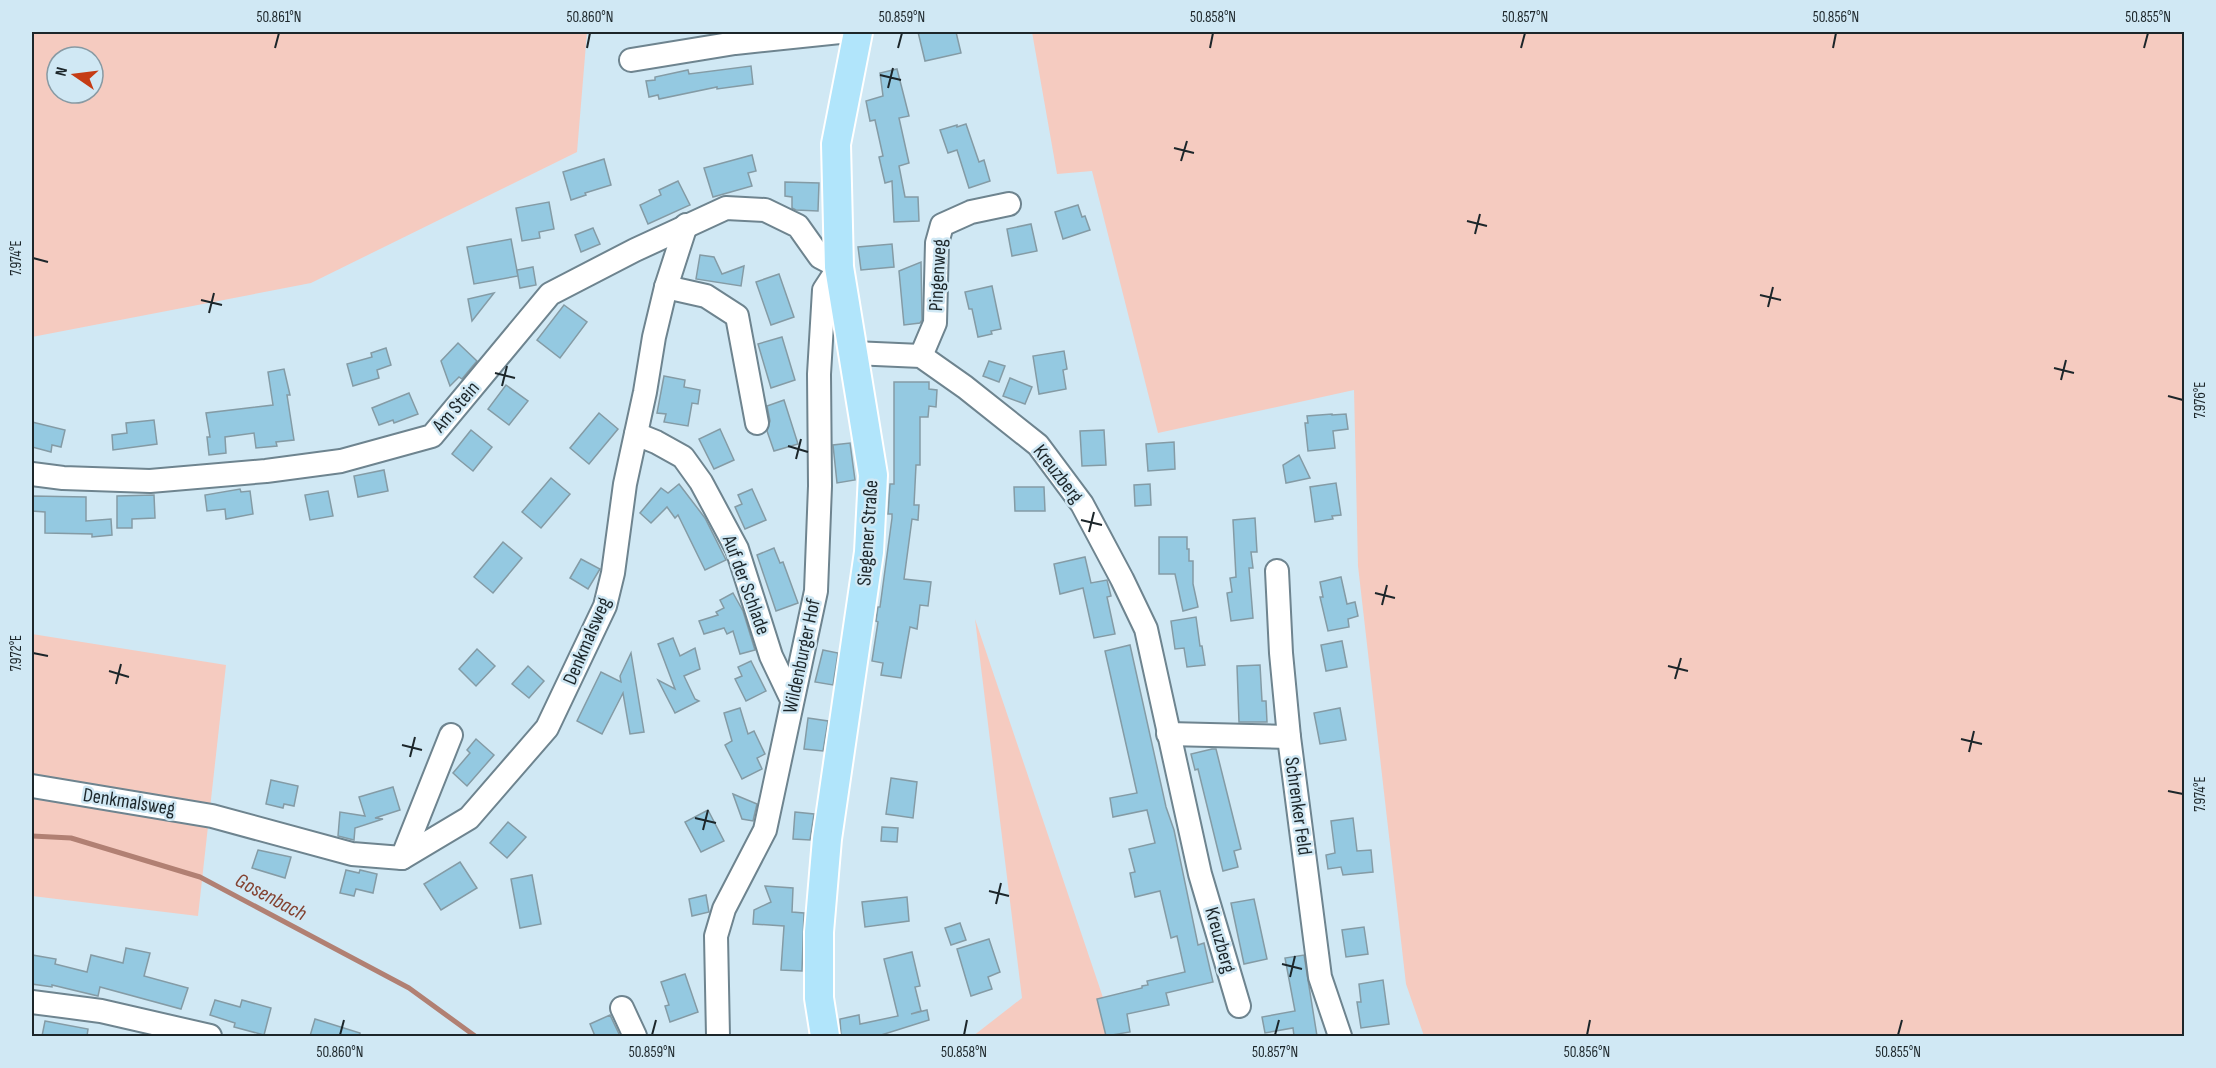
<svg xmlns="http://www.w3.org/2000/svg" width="2216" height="1068" viewBox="0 0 2216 1068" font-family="'Sofia Sans Condensed',sans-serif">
	<rect width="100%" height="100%" fill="#d0e8f4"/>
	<!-- green -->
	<g fill="#f5cbc0" fill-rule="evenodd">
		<path d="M32,32H587L577,152L311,283L32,337ZM57,57H93V93H57Z"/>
		<path d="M1032,32H2184V1036H1424L1406,984L1358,566L1354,390L1158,433L1092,171L1057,174Z"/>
		<path d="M975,619L1116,1036H973L1022,998Z"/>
		<path d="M32,634L226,665L198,916L32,896Z"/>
	</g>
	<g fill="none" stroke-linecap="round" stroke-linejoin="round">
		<!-- stream -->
		<path stroke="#b18073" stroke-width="5" d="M32,836L71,838L200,877L409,988L475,1036"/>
	</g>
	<!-- building -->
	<g fill="#94c9e1" stroke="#849ba5" stroke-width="1.5">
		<path d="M918,32H956L961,53L925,61Z"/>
		<path d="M751,66L753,84L717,89V87L659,99L658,95L649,97L646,81L655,80V77L688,70L689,74Z"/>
		<path d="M897,69L909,116L899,118L909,163L899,166L905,197H918L919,221L894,222L892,181L885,183L879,157L883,156L875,120L870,121L866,101L883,96L880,73Z"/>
		<path d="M966,124L979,162L984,160L990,181L969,188L957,150L948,153L940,130L957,125V127Z"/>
		<path d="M752,155L756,171L748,173L752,186L713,197L704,168Z"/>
		<path d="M604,159L611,185L585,193L586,195L571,200L563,172Z"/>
		<path d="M678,181L690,205L648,224L640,205L661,195L659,190Z"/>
		<path d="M785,182L819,183L818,211L796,210L792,208V197L785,196Z"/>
		<path d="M549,202L554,229L539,232L540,238L522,241L516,208Z"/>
		<path d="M1078,205L1082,217L1085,216L1090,230L1063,239L1055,212Z"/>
		<path d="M1031,224L1037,251L1012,256L1007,229Z"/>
		<path d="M593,228L600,244L581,252L575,235Z"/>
		<path d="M511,239L518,276L474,284L467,247Z"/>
		<path d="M892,244L894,267L861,270L858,247Z"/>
		<path d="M700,255L714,257L722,274L744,266L741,286L696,279Z"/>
		<path d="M921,262L922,320L920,323L904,325L899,271Z"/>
		<path d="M533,267L536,285L520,288L517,270Z"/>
		<path d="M779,274L794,317L771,325L756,282Z"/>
		<path d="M992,286L1001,329L991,331L992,334L978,337L972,309H969L965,292Z"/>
		<path d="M494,293L472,321L468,299Z"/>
		<path d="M564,305L587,322L560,358L537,340Z"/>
		<path d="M782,337L795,380L771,388L758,344Z"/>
		<path d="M458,343L477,361L462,379L459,377L450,386L441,361Z"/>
		<path d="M386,348L391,365L377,370L379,378L353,386L347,364L372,357L371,353Z"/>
		<path d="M1064,351L1067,369L1063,370L1066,389L1039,394L1033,356Z"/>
		<path d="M989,361L1005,366L999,382L983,376Z"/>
		<path d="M284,369L290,395H287L294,440L276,442L277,446L256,448L254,433L225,437L226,453L209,455L207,437H210L206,413L273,405L268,372Z"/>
		<path d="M664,376L685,380L684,387L700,390L698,404L692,403L688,426L664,422L666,414L657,413Z"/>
		<path d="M1010,378L1032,387L1025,404L1003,396Z"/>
		<path d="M894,382H929V389L937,390L936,407L929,406L928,417H920V465H916L914,505H919L918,520L912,519L904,579L931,582L928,606L920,605L917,629L910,627L901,678L881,675L883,663L872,661L878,622L876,621L878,607H880L892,518V514H888L890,484H894Z"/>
		<path d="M506,385L528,401L509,425L488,409Z"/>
		<path d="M409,393L418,414L394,423L393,420L379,425L372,408Z"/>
		<path d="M784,400L798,444L774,451L767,431L770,421L767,406Z"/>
		<path d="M599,413L618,429L589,464L570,448Z"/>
		<path d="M1332,414V415L1346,414L1348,429L1333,431L1335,448L1308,451L1305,423H1308L1307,416Z"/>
		<path d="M154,420L157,444L113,450L112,435L127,433L126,423Z"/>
		<path d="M32,422L65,430L61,447L52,445L51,452L32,447Z"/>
		<path d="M720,429L734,460L714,469L699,439Z"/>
		<path d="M471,430L492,447L473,471L452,454Z"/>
		<path d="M1104,430L1106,465L1082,466L1080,431Z"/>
		<path d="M1174,442L1175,469L1148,471L1146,444Z"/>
		<path d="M850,443L855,480L837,483L833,445Z"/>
		<path d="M1299,455L1310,478L1286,483L1283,465Z"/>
		<path d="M384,470L388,491L358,497L354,476Z"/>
		<path d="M551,478L570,494L541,528L522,512Z"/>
		<path d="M1336,483L1341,515L1332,516L1333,519L1315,522L1310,487Z"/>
		<path d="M679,484L705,518L726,560L705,570L678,515L675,518L667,507L651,523L640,513L661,488L668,493Z"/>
		<path d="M1150,484L1151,505L1135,506L1134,485Z"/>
		<path d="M1014,487H1044L1045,511H1015Z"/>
		<path d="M240,489L241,492L250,491L253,514L226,519L225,509L207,511L205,495Z"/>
		<path d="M752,489L766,520L745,529L735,507L742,504L738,495Z"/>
		<path d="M328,491L333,516L310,520L305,495Z"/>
		<path d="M154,495L155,518L132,519V528H117V496Z"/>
		<path d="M32,496L86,497V521L111,519L112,535L92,537V534L45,533V512L32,511Z"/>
		<path d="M1255,518L1257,552H1251L1253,568H1249L1253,618L1231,621L1227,593L1232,592L1230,578L1236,577L1233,520Z"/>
		<path d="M1159,537H1187V549H1189V561H1193V584L1198,607L1183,611L1175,574H1159Z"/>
		<path d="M503,542L522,558L493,593L474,577Z"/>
		<path d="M774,548L780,563L783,562L798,603L776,611L757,555Z"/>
		<path d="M1085,557L1091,583L1107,580L1111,596L1107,597L1115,634L1094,638L1083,588L1060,594L1054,564Z"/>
		<path d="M581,559L600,569L588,589L570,578Z"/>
		<path d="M1341,577L1347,604L1355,602L1358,616L1348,619L1349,627L1328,631L1320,597H1323L1320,582Z"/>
		<path d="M733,593L743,611L755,650L740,654L733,631L727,634L724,628L704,634L699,621L718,615L716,612L724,608L720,600Z"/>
		<path d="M1196,617L1200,646H1202L1205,665L1187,667L1184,648L1175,649L1171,621Z"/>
		<path d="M673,638L680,656L695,648L700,669L684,676L695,699L699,701L675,713L658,680L675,689L658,644Z"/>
		<path d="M1342,641L1347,667L1326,671L1321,645Z"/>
		<path d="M1130,645L1166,807L1174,830L1198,945L1204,943L1213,982L1166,993L1169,1005L1127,1014L1130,1032L1106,1036L1097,999L1142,988V986L1148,985L1147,981L1185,972L1177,936L1171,938L1160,891L1135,897L1130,873L1135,872L1129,849L1155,843L1147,810L1113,817L1110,798L1137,793L1105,651Z"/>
		<path d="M477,649L495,666L476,686L459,669Z"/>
		<path d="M823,650L838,653L833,685L815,682Z"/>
		<path d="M631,653L644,732L630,734L623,693L602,734L577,721L601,672L621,682L620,676Z"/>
		<path d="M751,661L766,691L746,701L735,679L742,676L738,667Z"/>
		<path d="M1260,665L1262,701H1266L1267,722H1239L1237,666Z"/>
		<path d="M528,666L544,681L529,698L512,684Z"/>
		<path d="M740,708L748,734L754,731L765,754L757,758L762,769L742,779L725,745L732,741L724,713Z"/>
		<path d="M1340,708L1346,740L1320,744L1314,713Z"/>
		<path d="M808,718L828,721L823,751L804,749Z"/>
		<path d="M476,739L494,755L467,786L453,773L470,753L467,750Z"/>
		<path d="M1212,749H1216L1241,849L1234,851L1238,867L1223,871L1198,769L1195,770L1191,754Z"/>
		<path d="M891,778L917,782L913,818L886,814Z"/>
		<path d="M271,780L298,786L294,806L284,804L283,808L266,804Z"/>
		<path d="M393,787L400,810L375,818L383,819L355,828L354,840L338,836L340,812L365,816L359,797Z"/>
		<path d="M733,794L757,804L753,821L742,819Z"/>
		<path d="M708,810L724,841L701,852L685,822Z"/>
		<path d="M795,812L814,814L810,840L793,839Z"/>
		<path d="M1353,818L1357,851L1371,850L1373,872L1343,875L1341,867L1328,869L1326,855L1335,853L1331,821Z"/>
		<path d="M508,822L526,837L507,858L490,843Z"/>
		<path d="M882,827L898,828L897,842L881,841Z"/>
		<path d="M258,850L291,857L285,878L252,868Z"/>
		<path d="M460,862L477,888L441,910L424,884Z"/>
		<path d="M346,870L359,873L360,870L377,874L373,893L356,889L354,896L340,893Z"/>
		<path d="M532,875L541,924L520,928L511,879Z"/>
		<path d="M765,886L793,888L792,912L804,913L802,971L781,970L784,926L753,924L754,910L771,902Z"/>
		<path d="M706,895L709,912L692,916L689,899Z"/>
		<path d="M907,897L909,921L865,927L862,902Z"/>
		<path d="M1254,899L1267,959L1244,964L1231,903Z"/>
		<path d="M960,923L966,940L951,945L945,928Z"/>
		<path d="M1364,927L1368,954L1346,957L1342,930Z"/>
		<path d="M989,939L1000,972L988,977L992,989L971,996L957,949Z"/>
		<path d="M126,948L150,953L144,976L188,988L181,1009L100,987L98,996L52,985V987L32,984V955L56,959L55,964L87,972L91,955L123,963Z"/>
		<path d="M912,952L920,986L915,987L921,1011L911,1014L927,1010L929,1020L878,1036H841L840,1019L859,1015L860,1024L898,1016L884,959Z"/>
		<path d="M1304,955L1317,1036H1294L1293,1028L1265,1033L1262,1017L1295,1011L1285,958Z"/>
		<path d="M685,974L698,1012L670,1022L665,1006L669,1005L661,982Z"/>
		<path d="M1383,980L1389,1024L1361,1028L1357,1002H1361L1359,984Z"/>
		<path d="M215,1000L240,1007L242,1000L271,1008L264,1035L234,1027L235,1023L210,1015Z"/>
		<path d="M610,1015L620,1036H595L590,1024Z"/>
		<path d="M315,1019L360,1033V1036H310Z"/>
		<path d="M45,1021L88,1029L87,1036H42Z"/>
	</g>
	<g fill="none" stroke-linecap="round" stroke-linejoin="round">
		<defs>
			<g id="minor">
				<path d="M631,60L735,43L840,32"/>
				<path d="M666,287L706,296L737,316L757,423"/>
				<path d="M853,353L921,356L965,387L1038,445L1082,504L1122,579L1146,629L1200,874L1239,1006"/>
				<path d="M921,356L935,323L937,243L942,225L971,212L1009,204"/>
				<path d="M636,434L656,442L683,457L701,482L737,549L771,656L792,700"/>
				<path d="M32,474L63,478L150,481L266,471L341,461L432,436L550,294L635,250L726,208L765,210L798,226L820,257L839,267L824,290L819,374L820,486L816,591L765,830L724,909L716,936L718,1036"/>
				<path d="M1277,571L1281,653L1289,737L1320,977L1340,1036"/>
				<path d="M1168,734L1289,737"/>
				<path d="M32,786L212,816L352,854L402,858L469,818L547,728L605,606L613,573L625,484L645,392L654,337L666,287L686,225"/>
				<path d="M402,858L451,735"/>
				<path d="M32,1002L101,1011L210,1036"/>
				<path d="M622,1008L635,1036"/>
			</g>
			<path id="major" d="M825,1036L819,998V932L827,839L869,552L873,475L839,267L836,144L858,32"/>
		</defs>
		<!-- minor casing -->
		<use href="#minor" stroke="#6e848f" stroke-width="26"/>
		<!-- major casing -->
		<use href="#major" stroke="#fff" stroke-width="32"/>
		<!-- minor -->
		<use href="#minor" stroke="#fff" stroke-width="22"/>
		<!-- major -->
		<use href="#major" stroke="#b1e5fb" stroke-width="28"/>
	</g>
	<!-- ticks -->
	<path fill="none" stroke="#1c262a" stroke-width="2" d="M275,48L279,33M587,48L590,33M898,48L902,33M1210,48L1213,33M1521,48L1525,33M1833,48L1836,33M2144,48L2148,33M880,75L901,80M888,88L893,68M1174,148L1194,153M1181,161L1187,141M1467,221L1487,226M1475,234L1480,214M33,258L48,262M1760,295L1781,300M201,300L222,305M1768,307L1773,287M209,313L214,293M2054,368L2074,373M495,373L515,378M2061,380L2066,360M502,386L507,366M2168,396L2183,400M788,446L808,452M796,459L801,439M1081,520L1102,525M1089,532L1094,512M1375,593L1395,598M1382,605L1387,585M33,653L48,656M1668,666L1688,671M109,671L129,677M1675,679L1681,658M116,684L121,664M1961,739L1982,744M402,745L422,750M1969,752L1974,731M410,757L415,737M2168,791L2183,794M695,818L716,823M703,830L708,810M989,891L1009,896M996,904L1001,883M1282,964L1302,969M1290,977L1295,956M340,1035L344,1020M652,1035L656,1020M964,1035L967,1020M1275,1035L1279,1020M1587,1035L1590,1020M1898,1035L1902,1020"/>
	<g text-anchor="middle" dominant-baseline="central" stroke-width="5" stroke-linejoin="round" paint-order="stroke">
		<!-- street labels -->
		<g font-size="20" fill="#1c262a" stroke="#d0e8f4">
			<text transform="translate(938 275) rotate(-87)">Pingenweg</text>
			<text transform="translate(456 407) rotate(-49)">Am Stein</text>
			<text transform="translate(1058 474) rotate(52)">Kreuzberg</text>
			<text transform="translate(868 533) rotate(-86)">Siegener Straße</text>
			<text transform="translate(746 585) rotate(70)">Auf der Schlade</text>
			<text transform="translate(587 641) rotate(-67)">Denkmalsweg</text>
			<text transform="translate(802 656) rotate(-78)">Wildenburger Hof</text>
			<text transform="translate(129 802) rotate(9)">Denkmalsweg</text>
			<text transform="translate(1298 806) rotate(82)">Schrenker Feld</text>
			<text transform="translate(1220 940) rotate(74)">Kreuzberg</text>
		</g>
		<!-- water labels -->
		<g font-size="21" font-style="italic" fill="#834231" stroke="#d0e8f4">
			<text transform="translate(271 897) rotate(28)">Gosenbach</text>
		</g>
	</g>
	<!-- border -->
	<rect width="2216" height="1068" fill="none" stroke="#d0e8f4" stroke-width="66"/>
	<!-- north arrow -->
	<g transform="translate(75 75) rotate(284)"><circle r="28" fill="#d0e8f4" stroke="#889aa3" stroke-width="1.5"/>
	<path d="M0-4.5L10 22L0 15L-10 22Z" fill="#c53c15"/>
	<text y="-9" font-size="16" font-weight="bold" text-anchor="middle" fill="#1c262a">N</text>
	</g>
	<rect x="33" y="33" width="2150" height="1002" fill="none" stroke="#1c262a" stroke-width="2"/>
	<g font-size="15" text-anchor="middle" fill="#1c262a">
		<text x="279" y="22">50.861°N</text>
		<text x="590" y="22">50.860°N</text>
		<text x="902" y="22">50.859°N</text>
		<text x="1213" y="22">50.858°N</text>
		<text x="1525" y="22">50.857°N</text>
		<text x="1836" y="22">50.856°N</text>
		<text x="2148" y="22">50.855°N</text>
		<text transform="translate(16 258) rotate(-90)" y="5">7.974°E</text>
		<text transform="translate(2200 400) rotate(-90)" y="5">7.976°E</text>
		<text transform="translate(16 653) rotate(-90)" y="5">7.972°E</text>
		<text transform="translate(2200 794) rotate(-90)" y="5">7.974°E</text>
		<text x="340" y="1057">50.860°N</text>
		<text x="652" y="1057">50.859°N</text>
		<text x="964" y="1057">50.858°N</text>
		<text x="1275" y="1057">50.857°N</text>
		<text x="1587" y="1057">50.856°N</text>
		<text x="1898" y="1057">50.855°N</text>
	</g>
</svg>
